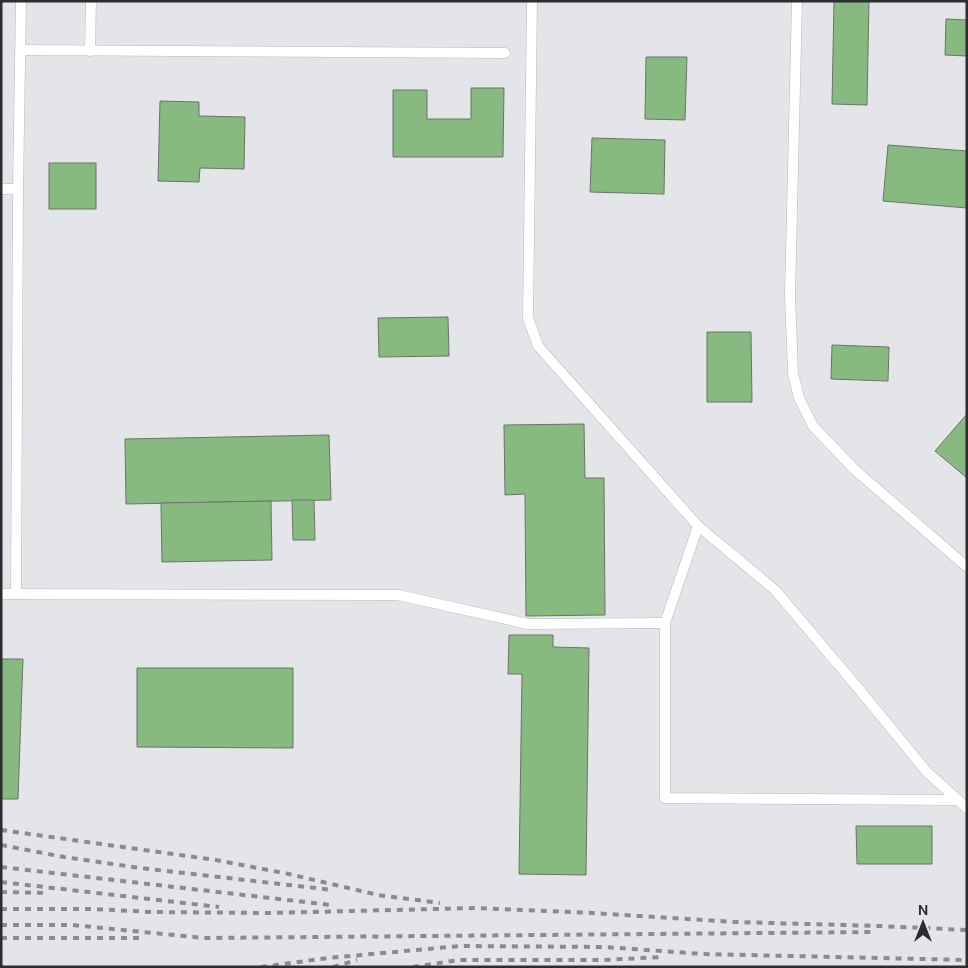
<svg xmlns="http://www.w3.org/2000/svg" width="968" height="968" viewBox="0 0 968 968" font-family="'DM Sans',sans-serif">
	<rect width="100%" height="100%" fill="#e3e5e9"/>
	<!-- building -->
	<g fill="#88b980" stroke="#6e716d">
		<path d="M834,1H869L867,105L832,104Z"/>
		<path d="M946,19L967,20V56L945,55Z"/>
		<path d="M646,57H687L685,120L645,119Z"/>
		<path d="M471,88H504L503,157H393V90H427V119H471Z"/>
		<path d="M160,101L199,102V116L245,117L244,169L200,168L199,182L158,181Z"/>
		<path d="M592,138L665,140L664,194L590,192Z"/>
		<path d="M888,145L967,151V208L883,201Z"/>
		<rect x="49" y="163" width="47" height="46"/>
		<path d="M448,317L449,356L379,357L378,318Z"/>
		<path d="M707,332H751L752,402H707Z"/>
		<path d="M832,345L889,347L888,381L831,379Z"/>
		<path d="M967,414V478L935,451Z"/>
		<path d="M584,424L585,478H604L605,615L526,616L525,494L505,495L504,425Z"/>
		<path d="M329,435L331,500L126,504L125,439Z"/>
		<path d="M292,500H314L315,540H293Z"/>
		<path d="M271,501L272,560L162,562L161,503Z"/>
		<path d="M509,635H553V647L589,648L586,875L519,874L522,674H508Z"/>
		<path d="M1,659H23L18,799H1Z"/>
		<path d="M137,668H293V748L137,747Z"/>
		<path d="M856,826H932V864H857Z"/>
	</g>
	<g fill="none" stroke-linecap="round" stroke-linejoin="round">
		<defs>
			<g id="service">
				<path d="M532,1L528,318L538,346L698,526L775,590L853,682L927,772L967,808"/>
				<path d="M797,1L790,295L793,373L799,398L813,426L854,469L967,567"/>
				<path d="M20,50L505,53"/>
				<path d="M90,51L91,1"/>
				<path d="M1,189H18"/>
				<path d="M698,526L665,623V798L958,800"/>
				<path d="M1,594L398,595L528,624L665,623"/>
				<path d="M16,594L18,189L21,1"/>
			</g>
		</defs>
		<!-- service casing -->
		<use href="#service" stroke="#b7b9bd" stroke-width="11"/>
		<!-- service -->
		<use href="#service" stroke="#fff" stroke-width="10"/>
		<!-- rail -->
		<g stroke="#8a8b8e" stroke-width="4" stroke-dasharray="6 6" stroke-linecap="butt">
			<path d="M1,830L216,860L289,874L378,895L440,903"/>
			<path d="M1,845L64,857L140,868L333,890"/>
			<path d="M1,867L331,905"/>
			<path d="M1,882L219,907"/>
			<path d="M1,892L49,893"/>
			<path d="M1,909H93L152,912L268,913L477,908L592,913L736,922L880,926L967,930"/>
			<path d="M1,925H72L204,938L876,932"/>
			<path d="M1,938H139"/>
			<path d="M261,967L328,958L460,946L605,947L703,954L967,960"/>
			<path d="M333,967L357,960"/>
			<path d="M413,967L459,960H604L661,957"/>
		</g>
	</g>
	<!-- border -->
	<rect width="968" height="968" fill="none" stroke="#2c2d2f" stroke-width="5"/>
	<!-- north arrow -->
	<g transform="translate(923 923)" stroke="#e3e5e9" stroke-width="4" paint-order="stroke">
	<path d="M0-4L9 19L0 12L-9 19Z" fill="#2c2d2f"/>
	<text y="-8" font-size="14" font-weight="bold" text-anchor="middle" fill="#2c2d2f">N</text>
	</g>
</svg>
